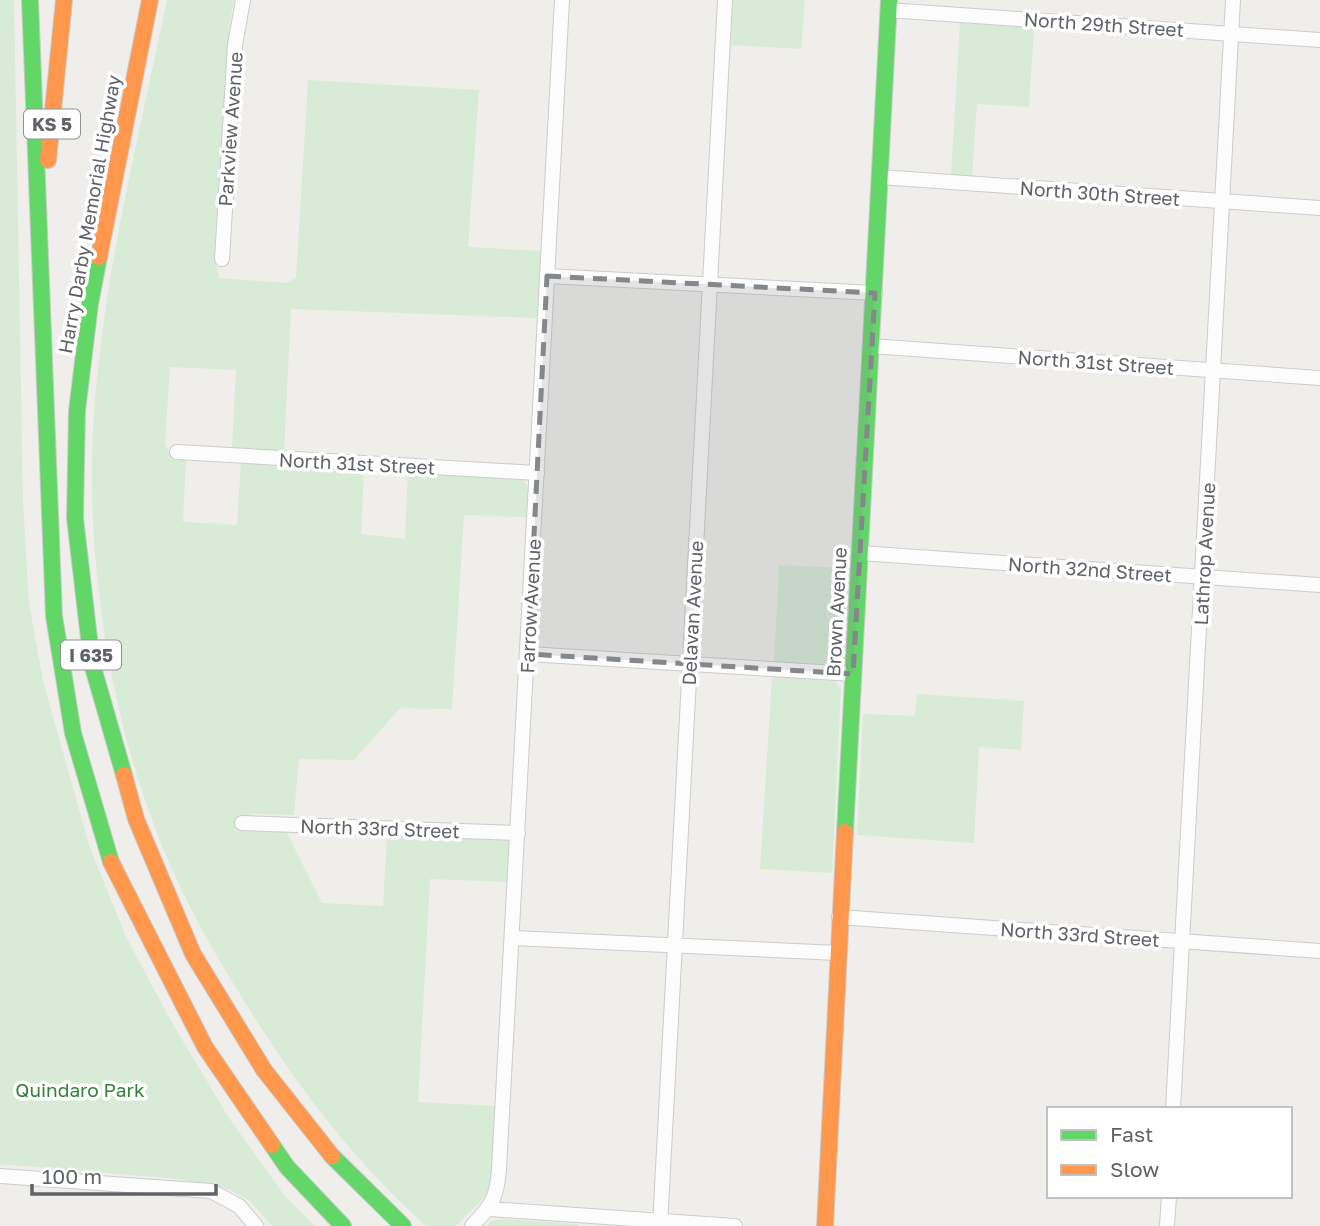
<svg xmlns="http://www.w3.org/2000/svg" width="1320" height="1226" viewBox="0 0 1320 1226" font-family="'Golos Text',sans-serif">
	<rect width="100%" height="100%" fill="#efeeea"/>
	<!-- green -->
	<g fill="#d8ebd6">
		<path d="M0,0H14L23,501L29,603L43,681L89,845L126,937L171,1021L229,1118L284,1195L315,1226H272L250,1201L228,1189L211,1185L178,1179L0,1164Z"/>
		<path d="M167,0H234L230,21L214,255L219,278L286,283L296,278L308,80L479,90L468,247L541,251L537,318L291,309L284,452L232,448L236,370L170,367L165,444L171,457L186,459L183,522L237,525L241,462L364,471L361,534L405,539L408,471L516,477C534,483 527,500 526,517L464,515L452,709L400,708L354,760L299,759L294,815L252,814L237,817V828L286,831L322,903L383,906L387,835L505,837L511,842L508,882L430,879L418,1102L496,1106L491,1186L484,1198L456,1226H426C358,1165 301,1092 253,1015C226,972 199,928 178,882C118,755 89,594 92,453C97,300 136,150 167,0Z"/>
		<path d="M733,0H805L801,49L731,45Z"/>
		<path d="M960,23L1034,28L1029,107L977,104L972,177L951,175Z"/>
		<path d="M779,565L847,568L843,652L838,663L833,665L774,662Z"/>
		<path d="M772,677L835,681L841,689L832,873L760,869Z"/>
		<path d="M917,694L1024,701L1021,750L979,747L974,843L857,835L863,714L915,716Z"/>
		<path d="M502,1219L579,1224L578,1226H487L491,1221Z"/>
	</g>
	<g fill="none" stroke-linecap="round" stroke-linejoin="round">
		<defs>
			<g id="street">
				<path d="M888,10L1320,40"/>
				<path d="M880,177L1320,208"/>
				<path d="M222,259L235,45L243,0"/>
				<path d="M547,276L875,293"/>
				<path d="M871,346L1320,378"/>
				<path d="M177,452L537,473"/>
				<path d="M860,553L1320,585"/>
				<path d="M528,654L853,674"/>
				<path d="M242,823L518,833"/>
				<path d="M839,917L1320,951"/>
				<path d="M513,938L838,953"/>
				<path d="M1173,1109L1233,0"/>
				<path d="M0,1176L211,1191L239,1206L256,1226"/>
				<path d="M489,1209L735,1226"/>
				<path d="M472,1226C492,1205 497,1198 499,1169L562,0"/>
				<path d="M660,1226L725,0"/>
				<path d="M1167,1226L1169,1196"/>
			</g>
			<g id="fast">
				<path d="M30,0L54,616L73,733L111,862"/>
				<path d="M99,257L90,304L77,411L75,518L92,664L124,775"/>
				<path d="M845,832L889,0"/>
				<path d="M272,1145L287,1167L343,1226"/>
				<path d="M332,1156L403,1226"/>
			</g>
			<g id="slow">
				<path d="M48,160L64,0"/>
				<path d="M99,257L150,0"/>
				<path d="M124,775L136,819L193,954L264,1070L332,1156"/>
				<path d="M111,862L205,1047L272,1145"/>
				<path d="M825,1226L845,832"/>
			</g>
		</defs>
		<!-- street casing -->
		<use href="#street" stroke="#cbcccc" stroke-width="16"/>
		<!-- fast casing -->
		<use href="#fast" stroke="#cacacb" stroke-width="18"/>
		<!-- slow casing -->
		<use href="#slow" stroke="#cacacb" stroke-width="18"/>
		<!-- street -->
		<use href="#street" stroke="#fdfcfc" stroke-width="14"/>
		<!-- fast -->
		<use href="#fast" stroke="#63d668" stroke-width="16"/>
		<!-- slow -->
		<use href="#slow" stroke="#ff974d" stroke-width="16"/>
	</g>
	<!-- marked area -->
	<path fill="#84888a" fill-opacity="0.2" stroke="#84888a" stroke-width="5" stroke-dasharray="14 9" stroke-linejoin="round" d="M547,276L875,293L853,674L528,654Z"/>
	<g text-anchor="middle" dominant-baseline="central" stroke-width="7" stroke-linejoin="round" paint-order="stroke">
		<!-- shield labels -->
		<g fill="#fff" stroke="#8f9295" stroke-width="2">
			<rect x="24" y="109.5" width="56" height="29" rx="5"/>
			<rect x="61" y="640.5" width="60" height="29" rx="5"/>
		</g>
		<g font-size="18" font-weight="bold" fill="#5f6368">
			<text x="52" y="124">KS 5</text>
			<text x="91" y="655">I 635</text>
		</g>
		<!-- street labels -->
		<g font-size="19" fill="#5f6368" stroke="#fff">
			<text transform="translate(1104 24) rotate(4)">North 29th Street</text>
			<text transform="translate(230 129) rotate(-86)">Parkview Avenue</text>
			<text transform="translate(1100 193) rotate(4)">North 30th Street</text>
			<text transform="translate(89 214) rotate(-80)">Harry Darby Memorial Highway</text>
			<text transform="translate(1096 362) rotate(4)">North 31st Street</text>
			<text transform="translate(357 463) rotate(3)">North 31st Street</text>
			<text transform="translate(1204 554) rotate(-87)">Lathrop Avenue</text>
			<text transform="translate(1090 569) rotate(4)">North 32nd Street</text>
			<text transform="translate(530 606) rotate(-87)">Farrow Avenue</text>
			<text transform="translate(836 612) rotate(-87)">Brown Avenue</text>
			<text transform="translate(692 613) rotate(-87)">Delavan Avenue</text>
			<text transform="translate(380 828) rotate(2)">North 33rd Street</text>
			<text transform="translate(1080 934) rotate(4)">North 33rd Street</text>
		</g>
		<!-- park labels -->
		<g font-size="19" fill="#348238" stroke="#fff">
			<text x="80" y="1089">Quindaro Park</text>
		</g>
	</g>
	<!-- legend -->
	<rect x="1047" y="1107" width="245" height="91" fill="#ffffff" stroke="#bfc1c3" stroke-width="2"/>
	<rect x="1061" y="1130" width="35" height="10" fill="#63d668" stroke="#bfc1c3" stroke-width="2"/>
	<text x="1110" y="1142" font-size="21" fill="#5f6368">Fast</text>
	<rect x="1061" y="1165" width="35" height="10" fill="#ff974d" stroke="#bfc1c3" stroke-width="2"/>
	<text x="1110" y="1177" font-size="21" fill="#5f6368">Slow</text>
	<!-- scale -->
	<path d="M32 1184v10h184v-10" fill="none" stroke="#5f6368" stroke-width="3.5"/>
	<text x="42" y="1184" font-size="21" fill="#5f6368" stroke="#ffffff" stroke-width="5" paint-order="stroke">100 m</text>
</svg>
